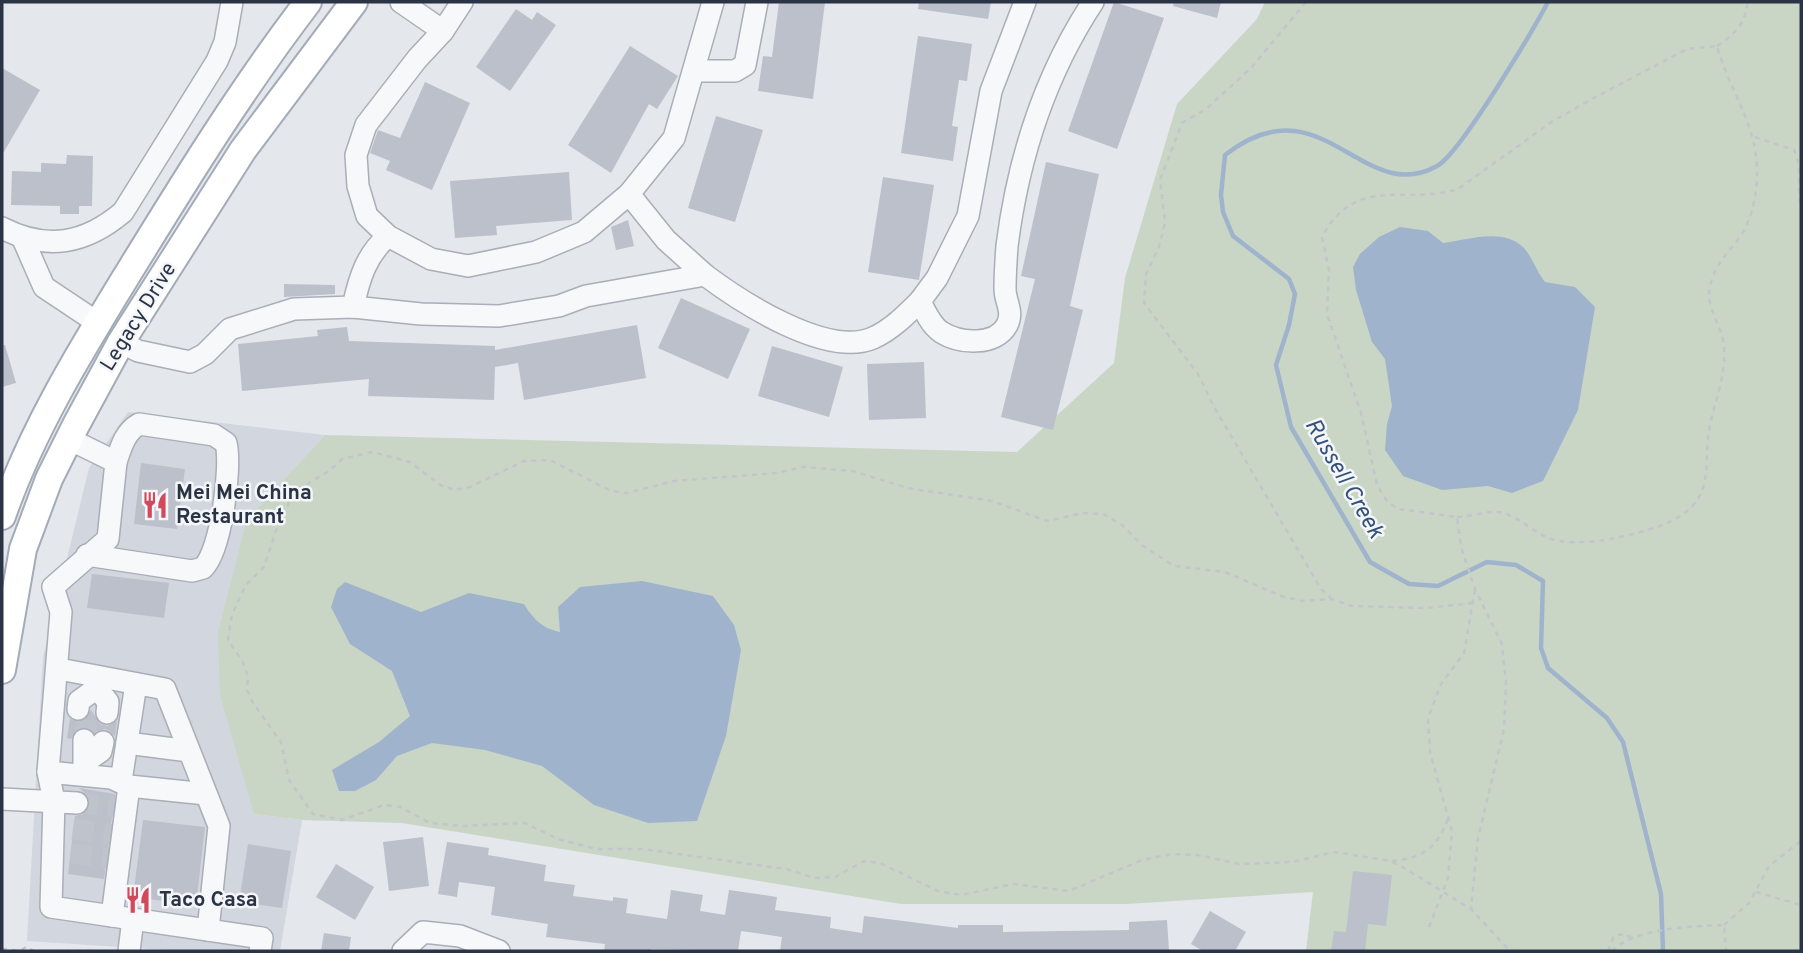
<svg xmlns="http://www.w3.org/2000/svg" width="1803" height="953" viewBox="0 0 1803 953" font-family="Overpass,sans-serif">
	<rect width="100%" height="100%" fill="#e4e7ec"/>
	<!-- built -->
	<path fill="#d2d6de" d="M128,412L325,435L247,519L254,814L302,820L280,951H183L27,941L43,657L89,468Z"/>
	<!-- green -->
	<path fill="#c9d6c5" d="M1265,2H1801V951H1306L1313,892L1127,904H901L402,823L302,820L254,814L220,695L218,632L247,519L325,435L1017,452L1114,363L1125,278L1177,104L1257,19Z"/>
	<!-- water -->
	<g fill="#9fb4cc">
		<path d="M1400,227L1428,231L1443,243C1468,240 1503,227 1524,248C1532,257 1537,272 1545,282L1575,287L1595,307L1578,410L1543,481L1512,493L1488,486L1442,490L1403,476L1385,450L1387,424L1392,406L1385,359L1372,342L1356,290L1353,267L1360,254L1379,237Z"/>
		<path d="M642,581L713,596L734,625L741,650L726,736L697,821L648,823L594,805L542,766L485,750L432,743L397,756L376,780L355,791H339L332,770L379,742L410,716L392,671L350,644L331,607L337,589L345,582L421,612L469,593L524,604C534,620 542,628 560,632L558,607L580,587Z"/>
	</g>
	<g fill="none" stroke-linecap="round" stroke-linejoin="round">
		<!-- stream -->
		<path stroke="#9fb4cc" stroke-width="4.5" d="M1548,2C1533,30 1460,154 1437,166C1362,208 1322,79 1225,155L1221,195L1223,212L1233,236L1289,279L1295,294L1289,325L1276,365L1291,427L1370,562L1409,584L1438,586L1487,562L1516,565L1543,581L1541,648L1548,668L1607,718L1623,742L1661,894L1663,951"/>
	</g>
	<!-- building -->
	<g fill="#bbc0ca">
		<path d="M779,2H825L813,99L758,91L763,56L772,57Z"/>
		<path d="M919,2H991L988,19L918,9Z"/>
		<path d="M1114,2L1164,18L1117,149L1068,131Z"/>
		<path d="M1174,2H1221L1217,18L1173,6Z"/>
		<path d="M516,9L532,20L537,12L556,25L510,91L476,67Z"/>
		<path d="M918,36L972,44L967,81L959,80L952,126L958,127L953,161L901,153Z"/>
		<path d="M630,46L678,76L657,109L649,104L611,173L568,145Z"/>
		<path d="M2,68L40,90L2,155Z"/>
		<path d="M425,82L470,103L432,190L386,170L390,161L370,153L378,130L400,138Z"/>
		<path d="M716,116L763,130L735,222L688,208Z"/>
		<path d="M67,155L93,156L92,206H79V214H60V206L11,205L12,171L41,172V163L66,164Z"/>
		<path d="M1046,162L1099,174L1070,306L1083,310L1053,430L1001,417L1035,279L1021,276Z"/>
		<path d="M569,172L572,220L496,226L497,235L455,238L450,181Z"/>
		<path d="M883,177L934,185L919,280L868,272Z"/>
		<path d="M628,220L634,246L616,250L611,227Z"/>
		<path d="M284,284L335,285V294L284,297Z"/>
		<path d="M681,298L750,329L728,379L658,348Z"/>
		<path d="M637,325L646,378L524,400L518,363L495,367L494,400L368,396L369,379L242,391L238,344L318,336L317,330L347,327L349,341L495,346V350Z"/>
		<path d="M2,345H5L16,383L2,387Z"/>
		<path d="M772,346L843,367L829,417L758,396Z"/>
		<path d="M924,362L926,418L869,420L867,364Z"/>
		<path d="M141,463L185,469L177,529L134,524Z"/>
		<path d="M92,574L169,583L164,618L87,608Z"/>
		<path d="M91,710L100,724L107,726L117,721L115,736L106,729L94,732L83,727L77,729L71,739L67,738L70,719L82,721Z"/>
		<path d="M79,788L115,794L104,879L68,874L75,816L84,814L90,804L88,796Z"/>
		<path d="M143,820L205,827L196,905L133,897Z"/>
		<path d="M423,837L429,886L389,891L383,842Z"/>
		<path d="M447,842L489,848L488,855L546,865L544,881L575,885L573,896L613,901V897L628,899L626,913L667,919L671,890L703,895L700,911L725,915L729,890L777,897L775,910L831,917L830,928L862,933L864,916L958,928V925H1003V932L1129,930V922L1167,920L1169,951H780L782,937L741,931L738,951L651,949V951H604L605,944L546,937L548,924L491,915L495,887L459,882L457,897L438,894Z"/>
		<path d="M248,844L291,851L282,908L239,902Z"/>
		<path d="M336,864L374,887L355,920L316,897Z"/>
		<path d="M1353,871L1392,875L1386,926L1368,924L1365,951H1331L1334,931L1346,932Z"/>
		<path d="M1210,911L1246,932L1235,951H1203L1191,944Z"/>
		<path d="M324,933L351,937L349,951H321Z"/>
	</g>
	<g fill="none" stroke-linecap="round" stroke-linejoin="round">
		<!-- minor-tunnel -->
		<g stroke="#bfc3cb" stroke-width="21" stroke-dasharray="21 10" stroke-linecap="butt">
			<path d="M84,740L88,710"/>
			<path d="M77,803L118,807"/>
			<path d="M73,829L114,835"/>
			<path d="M71,853L111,858"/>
		</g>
		<defs>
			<g id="minor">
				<path d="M401,2L443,31"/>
				<path d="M462,2L443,31L417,59L366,125L356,155L358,186L367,216L388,236L431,259L468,266L536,252L584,232L629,194L674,138L713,2"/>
				<path d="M1025,2L991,91L968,216L937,278L920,301C925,312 931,325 941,332C960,344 996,346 1007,325C1014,311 1005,302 1005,289C1005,276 1006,260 1007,246C1018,159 1045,75 1093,2"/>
				<path d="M694,71H735L745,65L757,2"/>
				<path d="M629,194L666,240L705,275"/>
				<path d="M2,228C47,251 85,244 123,212L217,61L225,42L232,2"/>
				<path d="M23,239L44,287L98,323"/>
				<path d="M353,307C359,279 366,255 388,236"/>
				<path d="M121,342L138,351L190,362L205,354L230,329L294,309L353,307L421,314L499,316L559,306L586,296L705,275C741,302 827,358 873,338C891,330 906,315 920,301"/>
				<path d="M69,439L116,462L108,539L53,587L61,612L48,772L54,801L51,907L262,938L260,951"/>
				<path d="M87,555L192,571L203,568C221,551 232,467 226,443L214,435L139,424C125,432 121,447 116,462"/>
				<path d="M59,669L165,689L219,826L208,930"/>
				<path d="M99,677L97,688L108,702L107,713"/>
				<path d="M78,709L79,701L97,688"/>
				<path d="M84,740V775"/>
				<path d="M127,743L189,751"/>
				<path d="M85,762L101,751L103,742"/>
				<path d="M48,772L111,778L129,786"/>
				<path d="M121,781L136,684"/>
				<path d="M2,799L77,803"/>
				<path d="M112,916L129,786L206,794"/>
				<path d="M129,951L133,919"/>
				<path d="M403,951L423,932L460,936L499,951"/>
			</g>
			<g id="major">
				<path d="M2,516C33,427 83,347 132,267C188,176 243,87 308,2"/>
				<path d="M2,670L23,549L49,479L76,425L121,342L243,150L354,2"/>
			</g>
		</defs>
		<!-- minor casing -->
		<use href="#minor" stroke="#a9aeb7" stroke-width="24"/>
		<!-- major casing -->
		<use href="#major" stroke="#a3abb8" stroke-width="30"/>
		<!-- path -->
		<g stroke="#c2c5cb" stroke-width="2.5" stroke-dasharray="5 5" stroke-linecap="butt">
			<path d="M1306,2L1251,68L1206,109L1182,123L1160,180L1165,223L1159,247L1146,274L1144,303L1198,374L1214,407L1321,589L1331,598"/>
			<path d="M1717,46C1734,35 1747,22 1747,2"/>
			<path d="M1755,137L1794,150C1803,169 1796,188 1801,208"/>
			<path d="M1457,517C1472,517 1489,509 1504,513C1519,518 1532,530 1546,537C1575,550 1631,536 1660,526C1722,502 1700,466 1711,420C1717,396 1726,372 1724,347C1723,327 1705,308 1710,286C1714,266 1728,253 1740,237C1753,218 1757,193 1757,171C1757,125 1729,89 1717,46L1687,49L1592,99L1553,121L1458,189C1403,206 1357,173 1322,237L1329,270L1327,314L1361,413L1377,485L1387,501L1398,509L1457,517L1461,547L1475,589L1502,644L1506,683L1504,729L1478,838L1471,909"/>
			<path d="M1473,603L1427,608L1351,606L1332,599L1302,601L1281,596L1225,572L1174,566L1143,546L1122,525L1103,514L1083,513L1047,521L992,501L907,488L853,471L804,467L776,473L674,481L627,493L611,491L550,460L524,461L470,487L455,490L442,486L410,462L372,452L342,459L329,471L295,491L279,522L264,567L246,585L232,614L228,640L243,662L248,677L247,690L253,703L281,742L289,780L313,814L342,820L384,805L400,807L430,823L464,826L525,823L558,839L597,849H642L786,869L815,878L835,877L864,861L880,863L938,891L961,895L1014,884L1069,891L1142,860L1172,854L1198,855L1239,864L1292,862L1335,852L1390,861L1404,868L1471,909L1508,949L1514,951"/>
			<path d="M1392,861C1422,859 1439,846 1448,818"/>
			<path d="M1756,892L1801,905"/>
			<path d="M1724,925L1749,903L1769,866L1801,841"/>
			<path d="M1429,927L1448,878L1452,831L1430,752L1428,718L1441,684L1464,653L1475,589"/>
			<path d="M2,949L20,951L26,947L34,951"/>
			<path d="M56,951H96"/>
			<path d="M1608,951L1614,936L1623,934L1633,938"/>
			<path d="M1612,951C1634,928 1693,926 1724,925L1726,951"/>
		</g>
		<!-- minor -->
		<use href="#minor" stroke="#f7f8fa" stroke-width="21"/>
		<!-- major -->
		<use href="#major" stroke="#fff" stroke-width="26"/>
	</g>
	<!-- icons -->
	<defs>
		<symbol id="restaurant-bare" viewBox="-9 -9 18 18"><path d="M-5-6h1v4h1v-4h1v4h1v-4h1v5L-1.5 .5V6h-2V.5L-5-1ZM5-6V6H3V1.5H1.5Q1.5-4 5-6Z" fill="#d1495b" stroke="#f4f6f9" stroke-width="2.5" paint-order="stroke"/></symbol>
	</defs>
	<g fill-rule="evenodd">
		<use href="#restaurant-bare" x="136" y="486" width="38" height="38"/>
		<use href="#restaurant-bare" x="119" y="881" width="38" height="38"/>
	</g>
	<g text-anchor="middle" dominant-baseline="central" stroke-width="5" stroke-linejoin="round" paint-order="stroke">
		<!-- street labels -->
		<g font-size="21" fill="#2b3445" stroke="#f4f6f9">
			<text transform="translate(139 317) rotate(-58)">Legacy Drive</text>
		</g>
		<!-- poi labels -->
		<g font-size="21" font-weight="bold" fill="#2b3445" stroke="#f4f6f9" text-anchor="start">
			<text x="176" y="493">Mei Mei China<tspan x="176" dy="24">Restaurant</tspan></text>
			<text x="159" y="900">Taco Casa</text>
		</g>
		<!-- water labels -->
		<g font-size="23" font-style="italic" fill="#34527a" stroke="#f4f6f9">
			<text transform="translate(1343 479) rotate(60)">Russell Creek</text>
		</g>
	</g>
	<!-- border -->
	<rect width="1803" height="953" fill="none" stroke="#2b3445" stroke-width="7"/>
</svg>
